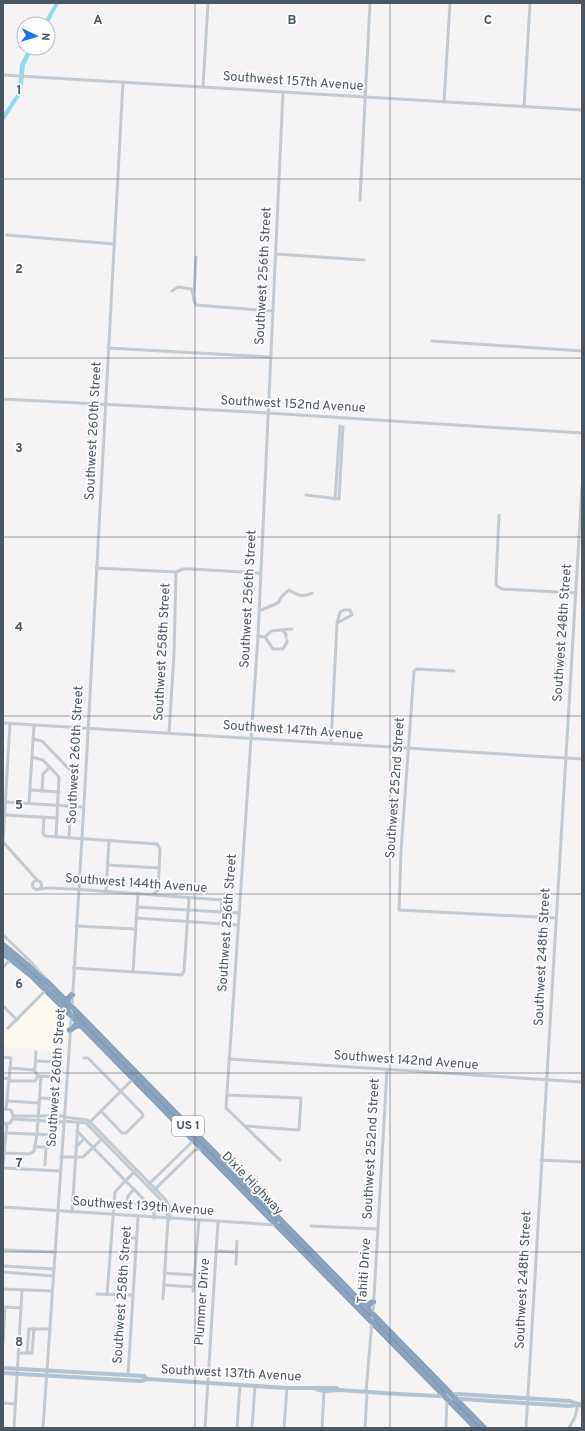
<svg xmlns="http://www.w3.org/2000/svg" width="585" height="1431" viewBox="0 0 585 1431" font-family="Overpass,sans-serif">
	<rect width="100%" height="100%" fill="#f5f3f3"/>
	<!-- commercial -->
	<path fill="#fdf9ef" d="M44,994L67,1017L64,1050L7,1047L3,1042V1036Z"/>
	<!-- water -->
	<g fill="#90daee">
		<path d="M55,3H59L48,24H43Z"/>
		<path d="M29,48H34L25,65L22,93L3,122V114L18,92L20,64Z"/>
	</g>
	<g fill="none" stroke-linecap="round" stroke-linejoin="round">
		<defs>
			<g id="highway">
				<path d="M3,945L14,954L48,983L484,1428"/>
				<path d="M3,953L31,975L71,1015L476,1428"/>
				<path d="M64,999H68L72,995"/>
				<path d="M70,1030L75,1026L81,1025"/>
				<path d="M363,1305H368L373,1302"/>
			</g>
		</defs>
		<!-- highway casing -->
		<use href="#highway" stroke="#7690ad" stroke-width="6"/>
		<!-- minor -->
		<g stroke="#c1cad2" stroke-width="3">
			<path d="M3,75L582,110"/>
			<path d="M203,87L208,3"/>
			<path d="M444,102L450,3"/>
			<path d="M524,107L530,3"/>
			<path d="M360,200L370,3"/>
			<path d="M7,235L114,244"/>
			<path d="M276,254L364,260"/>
			<path d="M172,291L178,287L191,289C195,294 192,300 196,305L272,311"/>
			<path d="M194,292L196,257"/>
			<path d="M432,341L582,351"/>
			<path d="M108,348L270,357"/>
			<path d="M3,399L268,413L582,433"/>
			<path d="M306,495L339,499L343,427"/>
			<path d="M335,499L340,426"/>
			<path d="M499,515L496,583L497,586L502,589L576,593"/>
			<path d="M96,568L176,572L183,569H191L260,573"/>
			<path d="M259,611L278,603L282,596L289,590C297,595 304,598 312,593"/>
			<path d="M282,630L286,634V637"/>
			<path d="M258,636L265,637L271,631L292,629"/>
			<path d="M265,637L273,649H283L287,642V640"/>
			<path d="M454,671L417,669L414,671L401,851L399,910L556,918"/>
			<path d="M3,723L582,759"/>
			<path d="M10,723L3,842L38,881"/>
			<path d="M169,733L174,654L176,572"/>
			<path d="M33,739L42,741L72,772L69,838"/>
			<path d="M331,743L337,623L340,612L344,610H350L352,615L337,623"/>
			<path d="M32,757L43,760L59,777L56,837"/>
			<path d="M30,790L59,792"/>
			<path d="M42,791L43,774L50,767"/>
			<path d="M6,802L83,807"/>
			<path d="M29,803L34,725"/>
			<path d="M5,815L57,818"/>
			<path d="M44,817L43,833L45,836L157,844L160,849L158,890L154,894"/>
			<path d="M108,865L159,868"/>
			<circle cx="37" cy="885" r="4.5"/>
			<path d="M40,889L49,888L73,889L222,900L221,912"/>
			<path d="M106,891L109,840"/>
			<path d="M137,907L239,913"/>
			<path d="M136,918L238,925"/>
			<path d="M76,926L135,929"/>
			<path d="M3,935L29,960L45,978"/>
			<path d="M3,967L11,959"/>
			<path d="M73,968L182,975L184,971L189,898"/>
			<path d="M133,972L138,893"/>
			<path d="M3,1006L17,1020"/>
			<path d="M8,1028L46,990"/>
			<path d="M36,1052L35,1068L34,1070L38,1076"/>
			<path d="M3,1057L11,1058L6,1109"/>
			<path d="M84,1058H88L142,1113L143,1116L126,1133H122L101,1111"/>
			<path d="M229,1059L582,1082"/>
			<path d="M36,1061L59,1062V1077L38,1076"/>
			<path d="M10,1068L34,1070"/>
			<path d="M3,1078L9,1079"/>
			<path d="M9,1081H35L38,1076"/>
			<path d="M227,1095L301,1098L299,1130L245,1126"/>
			<path d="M40,1098L58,1099"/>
			<path d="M8,1101L39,1103"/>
			<path d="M3,1109L11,1110L13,1116"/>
			<path d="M13,1116H64"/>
			<path d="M64,1117L87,1120L90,1122L165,1199L170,1208V1219"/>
			<path d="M13,1119L63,1122"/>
			<path d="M63,1121L86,1123L166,1205L168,1219L163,1299"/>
			<path d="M90,1122L133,1079"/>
			<path d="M3,1124L10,1123L13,1118"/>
			<path d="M77,1131L154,1210V1218"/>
			<path d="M6,1133L56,1135"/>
			<path d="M35,1147H49"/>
			<path d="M76,1147L84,1139"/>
			<path d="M3,1153L30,1154L34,1151L37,1134L41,1076"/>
			<path d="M61,1157H83L102,1139"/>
			<path d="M280,1160L226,1108L258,636L283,92"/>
			<path d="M541,1160L582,1162"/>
			<path d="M3,1163L7,1124"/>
			<path d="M45,1165L46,1147"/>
			<path d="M3,1168L60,1171"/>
			<path d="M149,1184L194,1140"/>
			<path d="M154,1190L195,1150L202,1149"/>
			<path d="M73,1199L147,1204"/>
			<path d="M127,1202L128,1196L134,1189"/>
			<path d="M3,1207L248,1223L276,1225L280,1221"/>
			<path d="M72,1212L78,1122"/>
			<path d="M311,1226L377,1229"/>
			<path d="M130,1238H136"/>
			<path d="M3,1250L55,1252"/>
			<path d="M216,1251L236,1252"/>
			<path d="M236,1264L237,1241"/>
			<path d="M3,1266L54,1269"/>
			<path d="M3,1272L53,1276"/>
			<path d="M164,1273L194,1275"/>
			<path d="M164,1285L194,1287"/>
			<path d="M3,1289L52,1291"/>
			<path d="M193,1291L199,1220"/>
			<path d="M97,1294L132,1295"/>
			<path d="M107,1295L115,1192L135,1171"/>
			<path d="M5,1307L21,1308"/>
			<path d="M3,1343L5,1307"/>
			<path d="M18,1353H32L34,1328"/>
			<path d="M27,1353L29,1329H50"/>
			<path d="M128,1375L138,1217"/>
			<path d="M366,1392L374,1297L387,1070"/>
			<path d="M3,1403L15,1404"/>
			<path d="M14,1428L22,1290"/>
			<path d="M43,1428L72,1008L86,769L123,82"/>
			<path d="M205,1428L218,1222"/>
			<path d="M237,1428L240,1385"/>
			<path d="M252,1428L255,1386"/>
			<path d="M284,1428L287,1388"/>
			<path d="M322,1428L324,1391"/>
			<path d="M365,1428L367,1392"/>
			<path d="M446,1428L447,1398"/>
			<path d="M526,1428L582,487"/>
			<path d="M569,1428L575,1417L578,1404L582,1407"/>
		</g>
		<!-- major -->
		<g stroke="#b3c2d1" stroke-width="4">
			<path d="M3,1368L144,1376L147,1379L287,1388H336L339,1390L399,1394L438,1396L458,1394L570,1401L578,1404"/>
			<path d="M3,1373L141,1381L147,1379"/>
			<path d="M316,1389L324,1391L339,1390"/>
			<path d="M446,1398L570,1406L582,1404"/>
		</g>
		<!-- highway -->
		<use href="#highway" stroke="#8ba5c1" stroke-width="4.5"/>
	</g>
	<!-- grid -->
	<path fill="none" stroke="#4a5661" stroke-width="1" stroke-opacity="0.55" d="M195,3V1428M390,3V1428M3,179H582M3,358H582M3,537H582M3,716H582M3,894H582M3,1073H582M3,1252H582"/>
	<g text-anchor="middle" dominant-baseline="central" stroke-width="3.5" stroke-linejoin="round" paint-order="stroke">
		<!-- shield labels -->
		<rect fill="#fff" stroke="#808990" stroke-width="1" x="172" y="1116" width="32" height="20" rx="3"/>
		<g font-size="12" font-weight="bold" fill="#4a5661">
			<text x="188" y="1126">US 1</text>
		</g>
		<!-- street labels -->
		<g font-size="13" fill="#4a5661" stroke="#fff">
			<text transform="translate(293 82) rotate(4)">Southwest 157th Avenue</text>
			<text transform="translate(264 276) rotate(-87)">Southwest 256th Street</text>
			<text transform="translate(293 405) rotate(3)">Southwest 152nd Avenue</text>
			<text transform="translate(94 431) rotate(-87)">Southwest 260th Street</text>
			<text transform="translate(249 599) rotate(-87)">Southwest 256th Street</text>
			<text transform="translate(563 633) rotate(-86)">Southwest 248th Street</text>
			<text transform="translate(163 652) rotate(-87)">Southwest 258th Street</text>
			<text transform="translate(293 731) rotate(4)">Southwest 147th Avenue</text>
			<text transform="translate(76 755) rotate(-87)">Southwest 260th Street</text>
			<text transform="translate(396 788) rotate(-86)">Southwest 252nd Street</text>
			<text transform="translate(136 884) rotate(4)">Southwest 144th Avenue</text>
			<text transform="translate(228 923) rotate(-86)">Southwest 256th Street</text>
			<text transform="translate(543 957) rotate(-87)">Southwest 248th Street</text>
			<text transform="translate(406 1061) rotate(4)">Southwest 142nd Avenue</text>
			<text transform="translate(57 1078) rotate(-86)">Southwest 260th Street</text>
			<text transform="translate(372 1149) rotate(-87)">Southwest 252nd Street</text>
			<text transform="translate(252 1184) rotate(46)">Dixie Highway</text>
			<text transform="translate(143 1207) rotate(4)">Southwest 139th Avenue</text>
			<text transform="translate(365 1271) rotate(-86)">Tahiti Drive</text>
			<text transform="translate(524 1280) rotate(-87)">Southwest 248th Street</text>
			<text transform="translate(123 1295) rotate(-86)">Southwest 258th Street</text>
			<text transform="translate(203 1302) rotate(-86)">Plummer Drive</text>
			<text transform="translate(231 1374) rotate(3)">Southwest 137th Avenue</text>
		</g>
	</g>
	<g font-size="13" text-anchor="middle" font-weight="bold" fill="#4a5661" stroke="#fff" stroke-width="3.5" stroke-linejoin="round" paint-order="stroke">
		<text x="98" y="24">A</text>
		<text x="292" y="24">B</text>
		<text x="488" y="24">C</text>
		<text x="19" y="94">1</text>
		<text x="19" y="273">2</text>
		<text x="19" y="452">3</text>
		<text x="19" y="631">4</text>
		<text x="19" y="809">5</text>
		<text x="19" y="988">6</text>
		<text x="19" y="1167">7</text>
		<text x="19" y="1346">8</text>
	</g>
	<!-- border -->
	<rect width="585" height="1431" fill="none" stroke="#4a5661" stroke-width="8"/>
	<!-- north arrow -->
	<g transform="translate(36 36) rotate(94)"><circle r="19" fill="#ffffff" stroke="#b7bbc0"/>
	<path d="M0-3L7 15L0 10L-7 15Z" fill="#1a73e8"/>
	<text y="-6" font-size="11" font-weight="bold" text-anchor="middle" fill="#4a5661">N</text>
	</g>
</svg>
